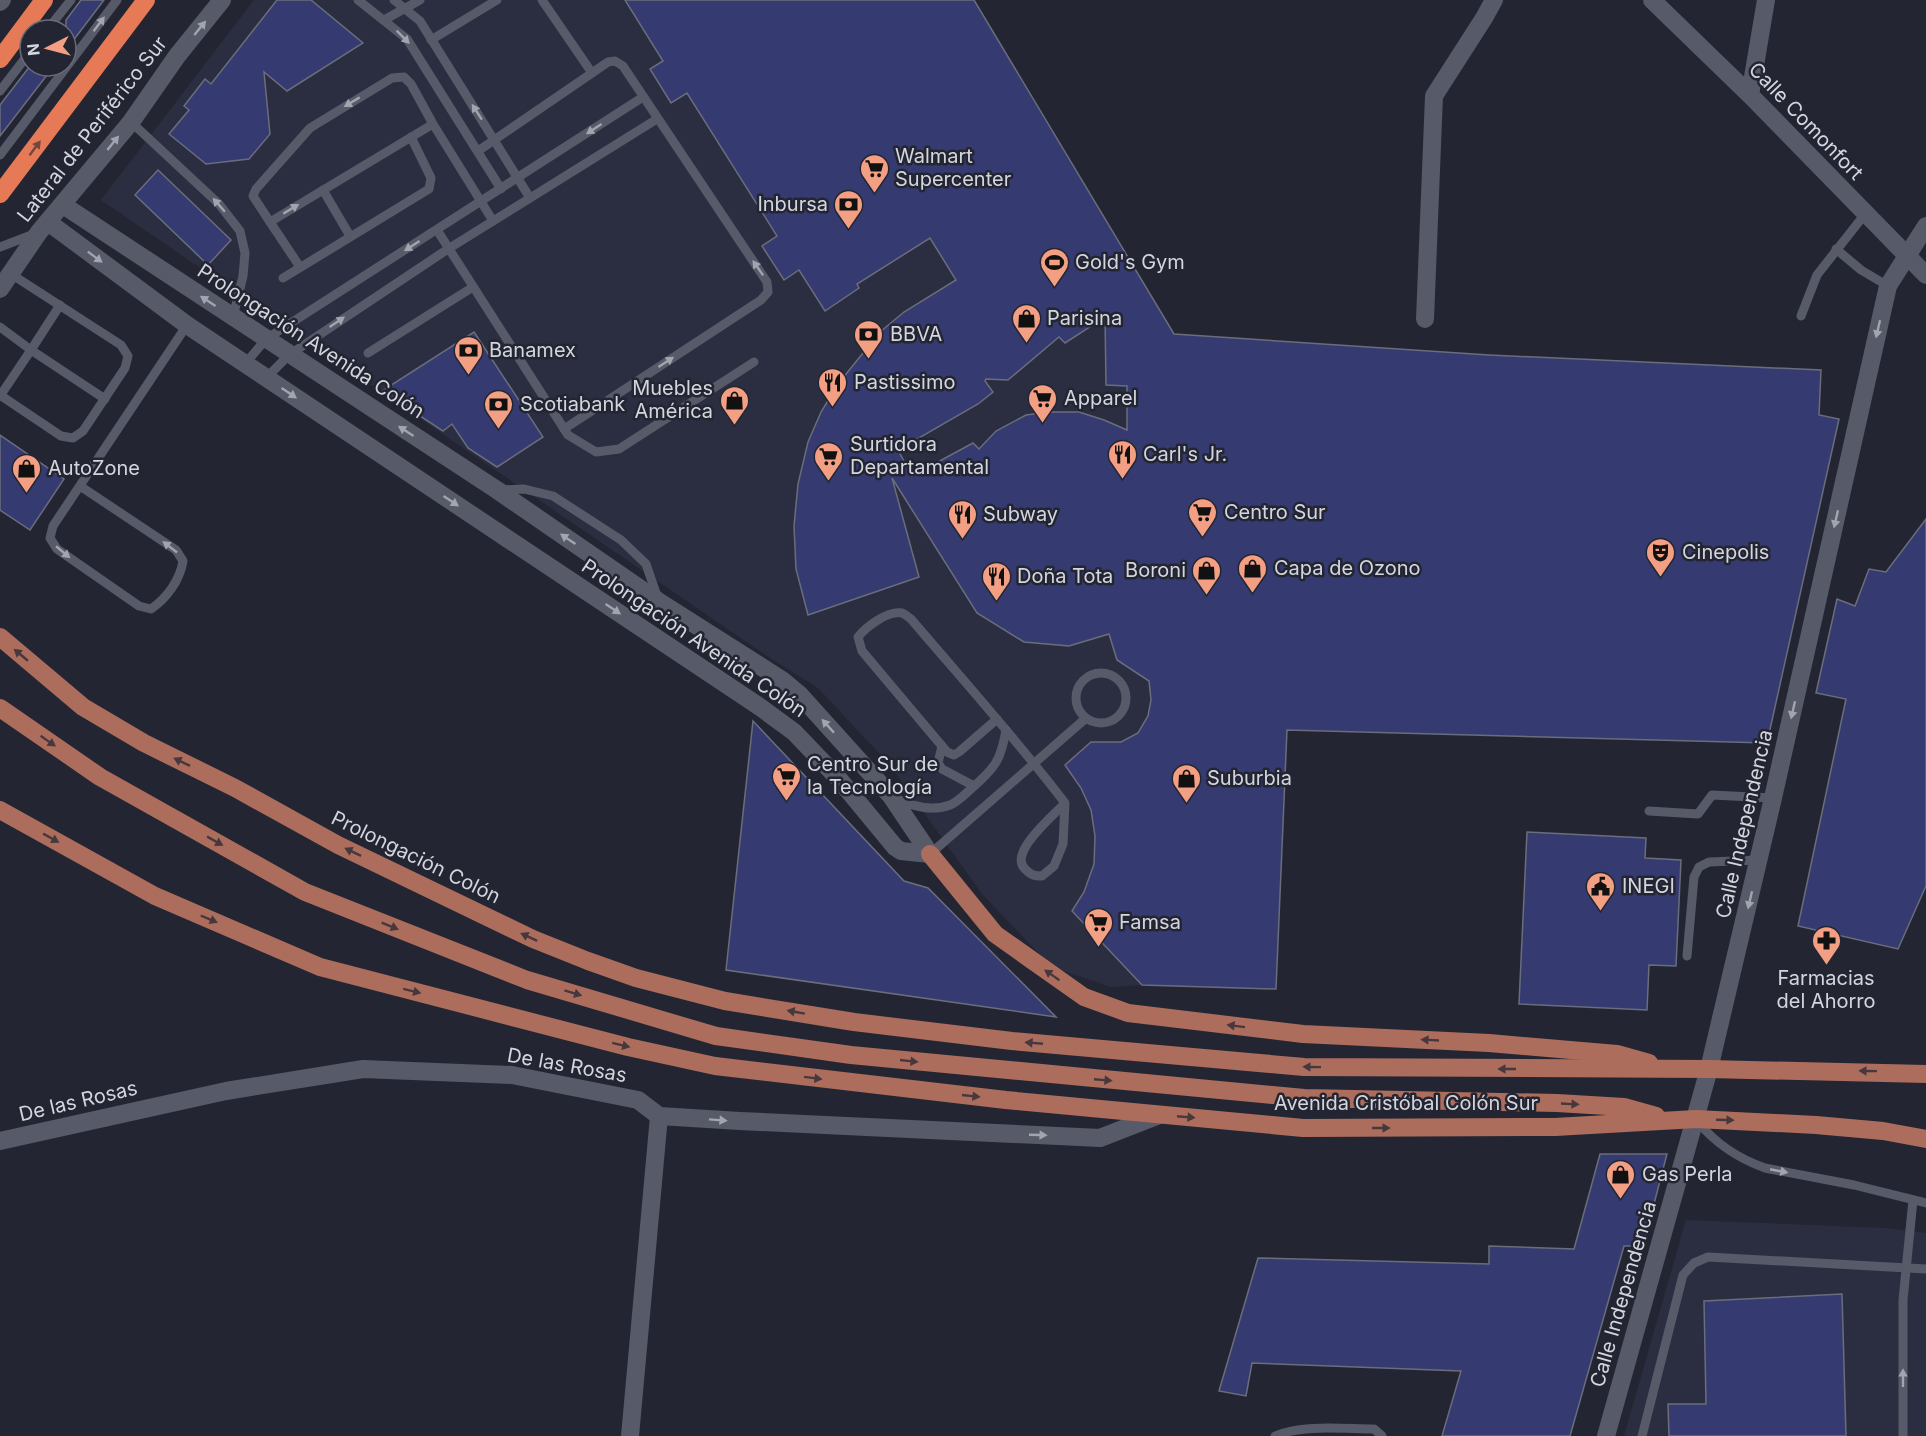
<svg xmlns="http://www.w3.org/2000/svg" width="1926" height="1436" viewBox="0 0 1926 1436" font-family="Inter,sans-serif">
	<rect width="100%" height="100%" fill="#232632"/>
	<!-- built -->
	<g fill="#2b2e40">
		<path d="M254,0H974L1174,334L1489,355L1821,370L1819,414L1839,419L1767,743L1287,730L1276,989L1142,985L1111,987L1052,967L982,894L889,764L818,688L767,656L101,200Z"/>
		<path d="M1686,1220L1884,1228L1926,1233V1436H1624Z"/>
	</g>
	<!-- building -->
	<g fill="#353b71" stroke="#6a6d7b" stroke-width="1.5" fill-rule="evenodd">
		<path d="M81,0H104L66,50V20Z"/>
		<path d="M277,0H311L363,43L287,91L264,72L270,134L249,159L206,164L169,134L189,110L184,106L205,79L211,84Z"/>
		<path d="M625,0H974L1174,334L1489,355L1821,370L1819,415L1839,419L1767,743L1287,730L1276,989L1142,985L1072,911L1084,892L1094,864L1095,836L1091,810L1081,788L1065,765L1091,742H1121L1138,733L1148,716L1151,700L1149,681L1117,660L1109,634L1069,646L1024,642L977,613L892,478L919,577L808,615L796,569L794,526L798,484L808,442L821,412L838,384L880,332L904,312L956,280L930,238L857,284L859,288L825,311L799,270L784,280L762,246L777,236L687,93L671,103L650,69L663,61ZM1105,317L1106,385L1127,386V430L1104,420L1079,412H1049L1026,415L996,431L979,449L973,443L912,476L898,450L978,404L993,392L985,381L986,379L1008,380L1059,337L1065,343Z"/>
		<path d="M30,66H54L0,136V105Z"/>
		<path d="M158,170L231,240L208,265L135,195Z"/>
		<path d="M474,332L543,437L497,467L468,448L452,424L443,431L382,391Z"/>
		<path d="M0,435L64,479L30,530L0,510Z"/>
		<path d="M1926,519V886L1898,949L1798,926L1846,699L1816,693L1837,599L1855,606L1869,569L1886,572Z"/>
		<path d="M753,721L904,881L928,888L1056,1017L726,970Z"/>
		<path d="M1527,832L1646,838L1645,858L1681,860L1676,966L1649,965L1647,1010L1519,1004Z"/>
		<path d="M1600,1154H1667L1643,1246H1624L1570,1436H1442L1461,1371L1252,1363L1246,1396L1219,1391L1258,1258L1489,1264V1246L1574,1249Z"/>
		<path d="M1842,1294L1846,1436H1669L1668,1404H1706L1704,1301Z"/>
	</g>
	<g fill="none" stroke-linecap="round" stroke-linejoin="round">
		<!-- lane -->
		<g stroke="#575a68" stroke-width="9">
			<path d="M358,0L407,39L501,189"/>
			<path d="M394,0L420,21L530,198"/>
			<path d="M542,0L592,73L608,62L615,61L623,66L767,282L768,292L761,300L564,429"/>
			<path d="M384,20L420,0"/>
			<path d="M47,30L71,0"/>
			<path d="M431,40L497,0"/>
			<path d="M0,91L30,52"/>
			<path d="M131,122L219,204L240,231L245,253L243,276L233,317"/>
			<path d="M433,124L270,222L253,196L256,189L310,128L392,78L404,77L411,84L433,124L493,221"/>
			<path d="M478,151L592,73"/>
			<path d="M0,155L117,0"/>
			<path d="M323,190L350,236"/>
			<path d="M270,222L300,267"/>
			<path d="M437,230L568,435L596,452L619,449L754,362"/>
			<path d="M0,247L34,234"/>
			<path d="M1836,249L1861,270L1888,286"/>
			<path d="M283,278L429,189L431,178L411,137"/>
			<path d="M60,305L31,350L105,399"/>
			<path d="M1801,316L1817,275L1865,214"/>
			<path d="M0,327L31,350L0,396"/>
			<path d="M368,353L473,287"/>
			<path d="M245,364L266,339L643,97"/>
			<path d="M266,378L289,355L448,249L657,119"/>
			<path d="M0,395L61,436L73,438L83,431L125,368L128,356L121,345L11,274"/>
			<path d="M80,486L176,550L183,561C180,580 167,598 151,609L139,606L57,549L50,538L53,526L187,325"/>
			<path d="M501,490L524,489L553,496L621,540L646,564L658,599"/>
			<circle cx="1101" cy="698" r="25"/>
			<path d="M997,719L959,752L954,755L947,752L862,651L858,637C866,627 888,610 902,613C905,614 908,617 911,619C963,680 1017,740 1065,803L1063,844L1054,866L1042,876C1034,876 1031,875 1025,869C1008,853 1053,816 1065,803"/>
			<path d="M942,746L938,763L942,769L974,786"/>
			<path d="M896,799C913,806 932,812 950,805C958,802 966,793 972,788C995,768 1001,760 1006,730"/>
			<path d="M1649,811L1698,814L1712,795L1773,798"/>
			<path d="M930,854L1085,719"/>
			<path d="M1687,956L1694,877L1699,867L1709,862L1759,860"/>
			<path d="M1697,1121C1716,1144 1737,1158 1765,1168L1854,1185L1926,1203"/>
			<path d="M1275,1436C1302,1424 1345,1429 1374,1429L1382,1436"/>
			<path d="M1642,1436L1683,1275L1694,1263L1708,1257L1926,1269"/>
			<path d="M1903,1436V1300L1913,1200"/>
		</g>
		<!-- street -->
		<g stroke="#575a68" stroke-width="18">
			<path d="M1750,95L1766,0"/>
			<path d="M63,205L497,490L658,601L782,680L800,695L891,796L930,854"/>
			<path d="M48,222L187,325L760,707L794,732L838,778L895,847L901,851L930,854"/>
			<path d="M1425,319L1434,96L1484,18L1494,0"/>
			<path d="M0,1141L226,1091L363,1069L512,1075L638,1100L659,1116L740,1121L1100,1138L1159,1115"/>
			<path d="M630,1436L659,1116"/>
		</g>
		<!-- secondary -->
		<g stroke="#575a68" stroke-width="18">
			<path d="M1652,0L1750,95L1926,275"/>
			<path d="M0,2L2,0"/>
			<path d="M0,289L39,232L131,122L177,56L222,0"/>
			<path d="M1606,1436L1709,1069L1773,798L1888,286L1926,226"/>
		</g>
		<!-- primary -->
		<g stroke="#ad6d5d" stroke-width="18">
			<path d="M0,637L83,707L144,743L235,788L338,845L533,939L588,961L636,978L725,1001L854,1022L1012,1041L1304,1067L1709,1069L1926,1074"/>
			<path d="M0,708L100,777L305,892L527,980L716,1036L851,1055L1304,1098L1557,1103L1624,1107L1656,1116"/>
			<path d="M0,810L155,896L320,967L628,1047L715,1066L1006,1100L1303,1128L1555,1127L1696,1119L1816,1125L1883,1131L1926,1139"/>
			<path d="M930,854L995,934L1084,997L1128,1013L1303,1034L1489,1043L1617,1054L1649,1063"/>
		</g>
		<!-- highway -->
		<g stroke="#e67956" stroke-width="18">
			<path d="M0,59L44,0"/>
			<path d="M0,194L146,0"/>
		</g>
	</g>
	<!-- one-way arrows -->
	<defs><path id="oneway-solid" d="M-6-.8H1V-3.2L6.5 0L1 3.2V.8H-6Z" transform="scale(1.5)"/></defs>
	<g fill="#a2a4af">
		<use href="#oneway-solid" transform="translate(99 24) rotate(-53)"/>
		<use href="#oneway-solid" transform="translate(200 28) rotate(-51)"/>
		<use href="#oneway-solid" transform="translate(403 37) rotate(45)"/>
		<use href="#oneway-solid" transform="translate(352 102) rotate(149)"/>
		<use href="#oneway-solid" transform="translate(477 112) rotate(-123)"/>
		<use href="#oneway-solid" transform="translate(594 129) rotate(147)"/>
		<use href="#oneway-solid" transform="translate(113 143) rotate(-51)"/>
		<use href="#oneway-solid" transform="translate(219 205) rotate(-131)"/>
		<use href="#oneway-solid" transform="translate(291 209) rotate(-31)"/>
		<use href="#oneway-solid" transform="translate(412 246) rotate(147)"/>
		<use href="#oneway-solid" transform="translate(95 257) rotate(37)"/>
		<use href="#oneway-solid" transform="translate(758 268) rotate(-125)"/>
		<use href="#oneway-solid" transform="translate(208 301) rotate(-147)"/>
		<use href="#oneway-solid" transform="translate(337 322) rotate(-34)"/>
		<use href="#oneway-solid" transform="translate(1878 329) rotate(103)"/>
		<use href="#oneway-solid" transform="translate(666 362) rotate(-33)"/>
		<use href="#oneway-solid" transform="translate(289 393) rotate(34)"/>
		<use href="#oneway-solid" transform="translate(406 431) rotate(-147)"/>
		<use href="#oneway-solid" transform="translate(451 501) rotate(34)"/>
		<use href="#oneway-solid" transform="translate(1836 519) rotate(103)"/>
		<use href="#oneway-solid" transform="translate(568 539) rotate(-146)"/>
		<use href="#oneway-solid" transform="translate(170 547) rotate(-142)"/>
		<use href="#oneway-solid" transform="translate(63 552) rotate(40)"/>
		<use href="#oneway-solid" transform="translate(613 609) rotate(34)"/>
		<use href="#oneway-solid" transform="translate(1793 710) rotate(103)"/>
		<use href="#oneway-solid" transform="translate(828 726) rotate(-132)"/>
		<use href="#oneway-solid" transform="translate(1750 900) rotate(103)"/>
		<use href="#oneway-solid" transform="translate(718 1120) rotate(4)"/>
		<use href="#oneway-solid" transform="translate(1038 1135) rotate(2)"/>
		<use href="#oneway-solid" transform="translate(1779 1171) rotate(11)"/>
		<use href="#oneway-solid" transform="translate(1903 1378) rotate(-90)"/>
	</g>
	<use fill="#714740" href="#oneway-solid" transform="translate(35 148) rotate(-53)"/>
	<g fill="#46383d">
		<use href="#oneway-solid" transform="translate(21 655) rotate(-140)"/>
		<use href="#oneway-solid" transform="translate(48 741) rotate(35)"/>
		<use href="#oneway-solid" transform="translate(182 762) rotate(-154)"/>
		<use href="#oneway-solid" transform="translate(51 838) rotate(29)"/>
		<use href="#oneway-solid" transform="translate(215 841) rotate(29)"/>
		<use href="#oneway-solid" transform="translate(353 852) rotate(-154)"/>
		<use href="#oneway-solid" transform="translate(209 919) rotate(23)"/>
		<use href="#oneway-solid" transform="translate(390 926) rotate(22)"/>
		<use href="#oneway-solid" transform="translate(529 937) rotate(-155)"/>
		<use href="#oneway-solid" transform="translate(1052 975) rotate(-145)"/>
		<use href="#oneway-solid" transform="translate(412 991) rotate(14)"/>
		<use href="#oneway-solid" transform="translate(573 993) rotate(17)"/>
		<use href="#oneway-solid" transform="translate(796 1012) rotate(-170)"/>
		<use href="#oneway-solid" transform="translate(1236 1026) rotate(-173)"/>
		<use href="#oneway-solid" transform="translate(1430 1040) rotate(-177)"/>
		<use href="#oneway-solid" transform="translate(1034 1043) rotate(-175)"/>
		<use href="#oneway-solid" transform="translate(621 1045) rotate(14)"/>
		<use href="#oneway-solid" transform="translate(909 1061) rotate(6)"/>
		<use href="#oneway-solid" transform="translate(1312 1067) rotate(-179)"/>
		<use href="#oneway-solid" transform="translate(1507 1069) rotate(-180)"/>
		<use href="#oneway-solid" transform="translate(1868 1071) rotate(-179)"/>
		<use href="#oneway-solid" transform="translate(813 1078) rotate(7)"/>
		<use href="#oneway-solid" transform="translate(1103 1080) rotate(5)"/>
		<use href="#oneway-solid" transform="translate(971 1096) rotate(6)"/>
		<use href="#oneway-solid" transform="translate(1570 1104) rotate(3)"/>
		<use href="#oneway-solid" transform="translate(1186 1117) rotate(5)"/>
		<use href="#oneway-solid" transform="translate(1725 1120) rotate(2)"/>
		<use href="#oneway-solid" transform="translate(1381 1128)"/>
	</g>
	<!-- icons -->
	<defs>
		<symbol id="supermarket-pin" viewBox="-11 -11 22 30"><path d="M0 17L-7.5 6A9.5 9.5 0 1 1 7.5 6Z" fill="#f39f84" stroke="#232632"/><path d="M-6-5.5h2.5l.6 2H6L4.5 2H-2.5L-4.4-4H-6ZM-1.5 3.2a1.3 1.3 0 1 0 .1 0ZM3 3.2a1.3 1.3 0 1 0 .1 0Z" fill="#111"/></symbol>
		<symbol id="bank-pin" viewBox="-11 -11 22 30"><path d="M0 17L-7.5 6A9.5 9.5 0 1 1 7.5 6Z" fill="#f39f84" stroke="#232632"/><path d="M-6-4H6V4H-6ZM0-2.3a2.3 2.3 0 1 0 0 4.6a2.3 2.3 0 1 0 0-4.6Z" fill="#111"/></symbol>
		<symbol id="stadium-pin" viewBox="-11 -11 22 30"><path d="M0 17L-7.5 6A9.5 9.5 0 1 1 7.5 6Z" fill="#f39f84" stroke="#232632"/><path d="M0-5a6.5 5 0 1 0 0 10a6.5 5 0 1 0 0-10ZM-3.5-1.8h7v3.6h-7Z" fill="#111"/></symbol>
		<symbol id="shop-pin" viewBox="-11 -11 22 30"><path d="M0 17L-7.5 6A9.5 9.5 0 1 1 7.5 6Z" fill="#f39f84" stroke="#232632"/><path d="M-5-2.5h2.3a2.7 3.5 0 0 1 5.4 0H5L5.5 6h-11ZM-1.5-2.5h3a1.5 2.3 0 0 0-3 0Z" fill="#111"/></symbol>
		<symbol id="restaurant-pin" viewBox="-11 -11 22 30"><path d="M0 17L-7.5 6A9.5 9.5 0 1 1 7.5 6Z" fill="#f39f84" stroke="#232632"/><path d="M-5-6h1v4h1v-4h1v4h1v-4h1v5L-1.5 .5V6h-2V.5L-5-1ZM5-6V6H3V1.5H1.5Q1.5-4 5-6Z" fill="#111"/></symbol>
		<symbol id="theatre-pin" viewBox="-11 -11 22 30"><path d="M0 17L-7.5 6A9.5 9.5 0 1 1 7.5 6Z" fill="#f39f84" stroke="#232632"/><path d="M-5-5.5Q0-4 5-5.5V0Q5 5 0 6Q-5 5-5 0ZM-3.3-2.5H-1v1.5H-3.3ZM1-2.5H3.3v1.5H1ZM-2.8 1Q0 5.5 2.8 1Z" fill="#111"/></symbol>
		<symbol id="civic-pin" viewBox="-11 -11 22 30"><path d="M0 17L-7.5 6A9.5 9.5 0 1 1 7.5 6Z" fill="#f39f84" stroke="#232632"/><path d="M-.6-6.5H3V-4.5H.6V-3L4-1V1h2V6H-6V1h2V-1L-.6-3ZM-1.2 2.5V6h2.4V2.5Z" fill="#111"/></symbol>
		<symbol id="pharmacy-pin" viewBox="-11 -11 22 30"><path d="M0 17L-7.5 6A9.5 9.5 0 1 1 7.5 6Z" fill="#f39f84" stroke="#232632"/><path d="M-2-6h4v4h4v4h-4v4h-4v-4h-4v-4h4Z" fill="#111"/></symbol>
	</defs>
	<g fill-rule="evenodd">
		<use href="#supermarket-pin" x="858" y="152" width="33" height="45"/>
		<use href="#bank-pin" x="832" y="188" width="33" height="45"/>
		<use href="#stadium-pin" x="1038" y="246" width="33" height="45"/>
		<use href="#shop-pin" x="1010" y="302" width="33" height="45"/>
		<use href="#bank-pin" x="852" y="318" width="33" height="45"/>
		<use href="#bank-pin" x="452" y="334" width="33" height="45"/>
		<use href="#restaurant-pin" x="816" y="366" width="33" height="45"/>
		<use href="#supermarket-pin" x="1026" y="382" width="33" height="45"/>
		<use href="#shop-pin" x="718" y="384" width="33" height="45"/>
		<use href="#bank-pin" x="482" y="388" width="33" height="45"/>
		<use href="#restaurant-pin" x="1106" y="438" width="33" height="45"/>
		<use href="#supermarket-pin" x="812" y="440" width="33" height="45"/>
		<use href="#shop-pin" x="10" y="452" width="33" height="45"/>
		<use href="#supermarket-pin" x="1186" y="496" width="33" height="45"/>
		<use href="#restaurant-pin" x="946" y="498" width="33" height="45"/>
		<use href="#theatre-pin" x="1644" y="536" width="33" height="45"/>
		<use href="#shop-pin" x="1236" y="552" width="33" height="45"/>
		<use href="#shop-pin" x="1190" y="554" width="33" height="45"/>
		<use href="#restaurant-pin" x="980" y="560" width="33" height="45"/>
		<use href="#supermarket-pin" x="770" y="760" width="33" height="45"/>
		<use href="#shop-pin" x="1170" y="762" width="33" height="45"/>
		<use href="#civic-pin" x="1584" y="870" width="33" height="45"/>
		<use href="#supermarket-pin" x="1082" y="906" width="33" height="45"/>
		<use href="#pharmacy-pin" x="1810" y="924" width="33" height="45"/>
		<use href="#shop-pin" x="1604" y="1158" width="33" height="45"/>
	</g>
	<g text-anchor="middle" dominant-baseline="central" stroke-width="5" stroke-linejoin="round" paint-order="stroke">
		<!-- street labels -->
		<g font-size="20" fill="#d4d6de" stroke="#232632">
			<text transform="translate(1806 121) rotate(46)">Calle Comonfort</text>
			<text transform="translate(92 129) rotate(-52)">Lateral de Periférico Sur</text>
			<text transform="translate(311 341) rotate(33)">Prolongación Avenida Colón</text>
			<text transform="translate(694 638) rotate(34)">Prolongación Avenida Colón</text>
			<text transform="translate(1744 824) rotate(-77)">Calle Independencia</text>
			<text transform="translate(416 857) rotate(26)">Prolongación Colón</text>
			<text transform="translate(567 1065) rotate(10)">De las Rosas</text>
			<text transform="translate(78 1101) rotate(-13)">De las Rosas</text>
			<text x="1406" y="1103">Avenida Cristóbal Colón Sur</text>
			<text transform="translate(1623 1294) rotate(-74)">Calle Independencia</text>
		</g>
		<!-- poi labels -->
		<g font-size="20" fill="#d4d6de" stroke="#232632" text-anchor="start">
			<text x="895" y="156">Walmart<tspan x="895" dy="23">Supercenter</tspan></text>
			<text x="828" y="204" text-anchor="end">Inbursa</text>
			<text x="1075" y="262">Gold's Gym</text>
			<text x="1047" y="318">Parisina</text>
			<text x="890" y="334">BBVA</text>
			<text x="489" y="350">Banamex</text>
			<text x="854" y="382">Pastissimo</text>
			<text x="713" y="388" text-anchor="end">Muebles<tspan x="713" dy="23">América</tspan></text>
			<text x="1064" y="398">Apparel</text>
			<text x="520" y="404">Scotiabank</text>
			<text x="850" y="444">Surtidora<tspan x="850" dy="23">Departamental</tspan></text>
			<text x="1143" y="454">Carl's Jr.</text>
			<text x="48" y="468">AutoZone</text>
			<text x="1224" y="512">Centro Sur</text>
			<text x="983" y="514">Subway</text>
			<text x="1682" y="552">Cinepolis</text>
			<text x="1274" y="568">Capa de Ozono</text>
			<text x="1186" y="570" text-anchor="end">Boroni</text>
			<text x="1017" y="576">Doña Tota</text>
			<text x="807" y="764">Centro Sur de<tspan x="807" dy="23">la Tecnología</tspan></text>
			<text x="1207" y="778">Suburbia</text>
			<text x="1622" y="886">INEGI</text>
			<text x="1119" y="922">Famsa</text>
			<text x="1826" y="978" text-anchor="middle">Farmacias<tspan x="1826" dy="23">del Ahorro</tspan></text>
			<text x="1642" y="1174">Gas Perla</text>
		</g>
	</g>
	<!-- north arrow -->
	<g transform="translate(48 48) rotate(264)"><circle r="28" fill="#232632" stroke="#6a6c77" stroke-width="1.5"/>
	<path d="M0-4.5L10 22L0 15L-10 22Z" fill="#f39f84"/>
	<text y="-9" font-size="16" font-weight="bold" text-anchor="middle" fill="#d4d6de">N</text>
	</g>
</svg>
